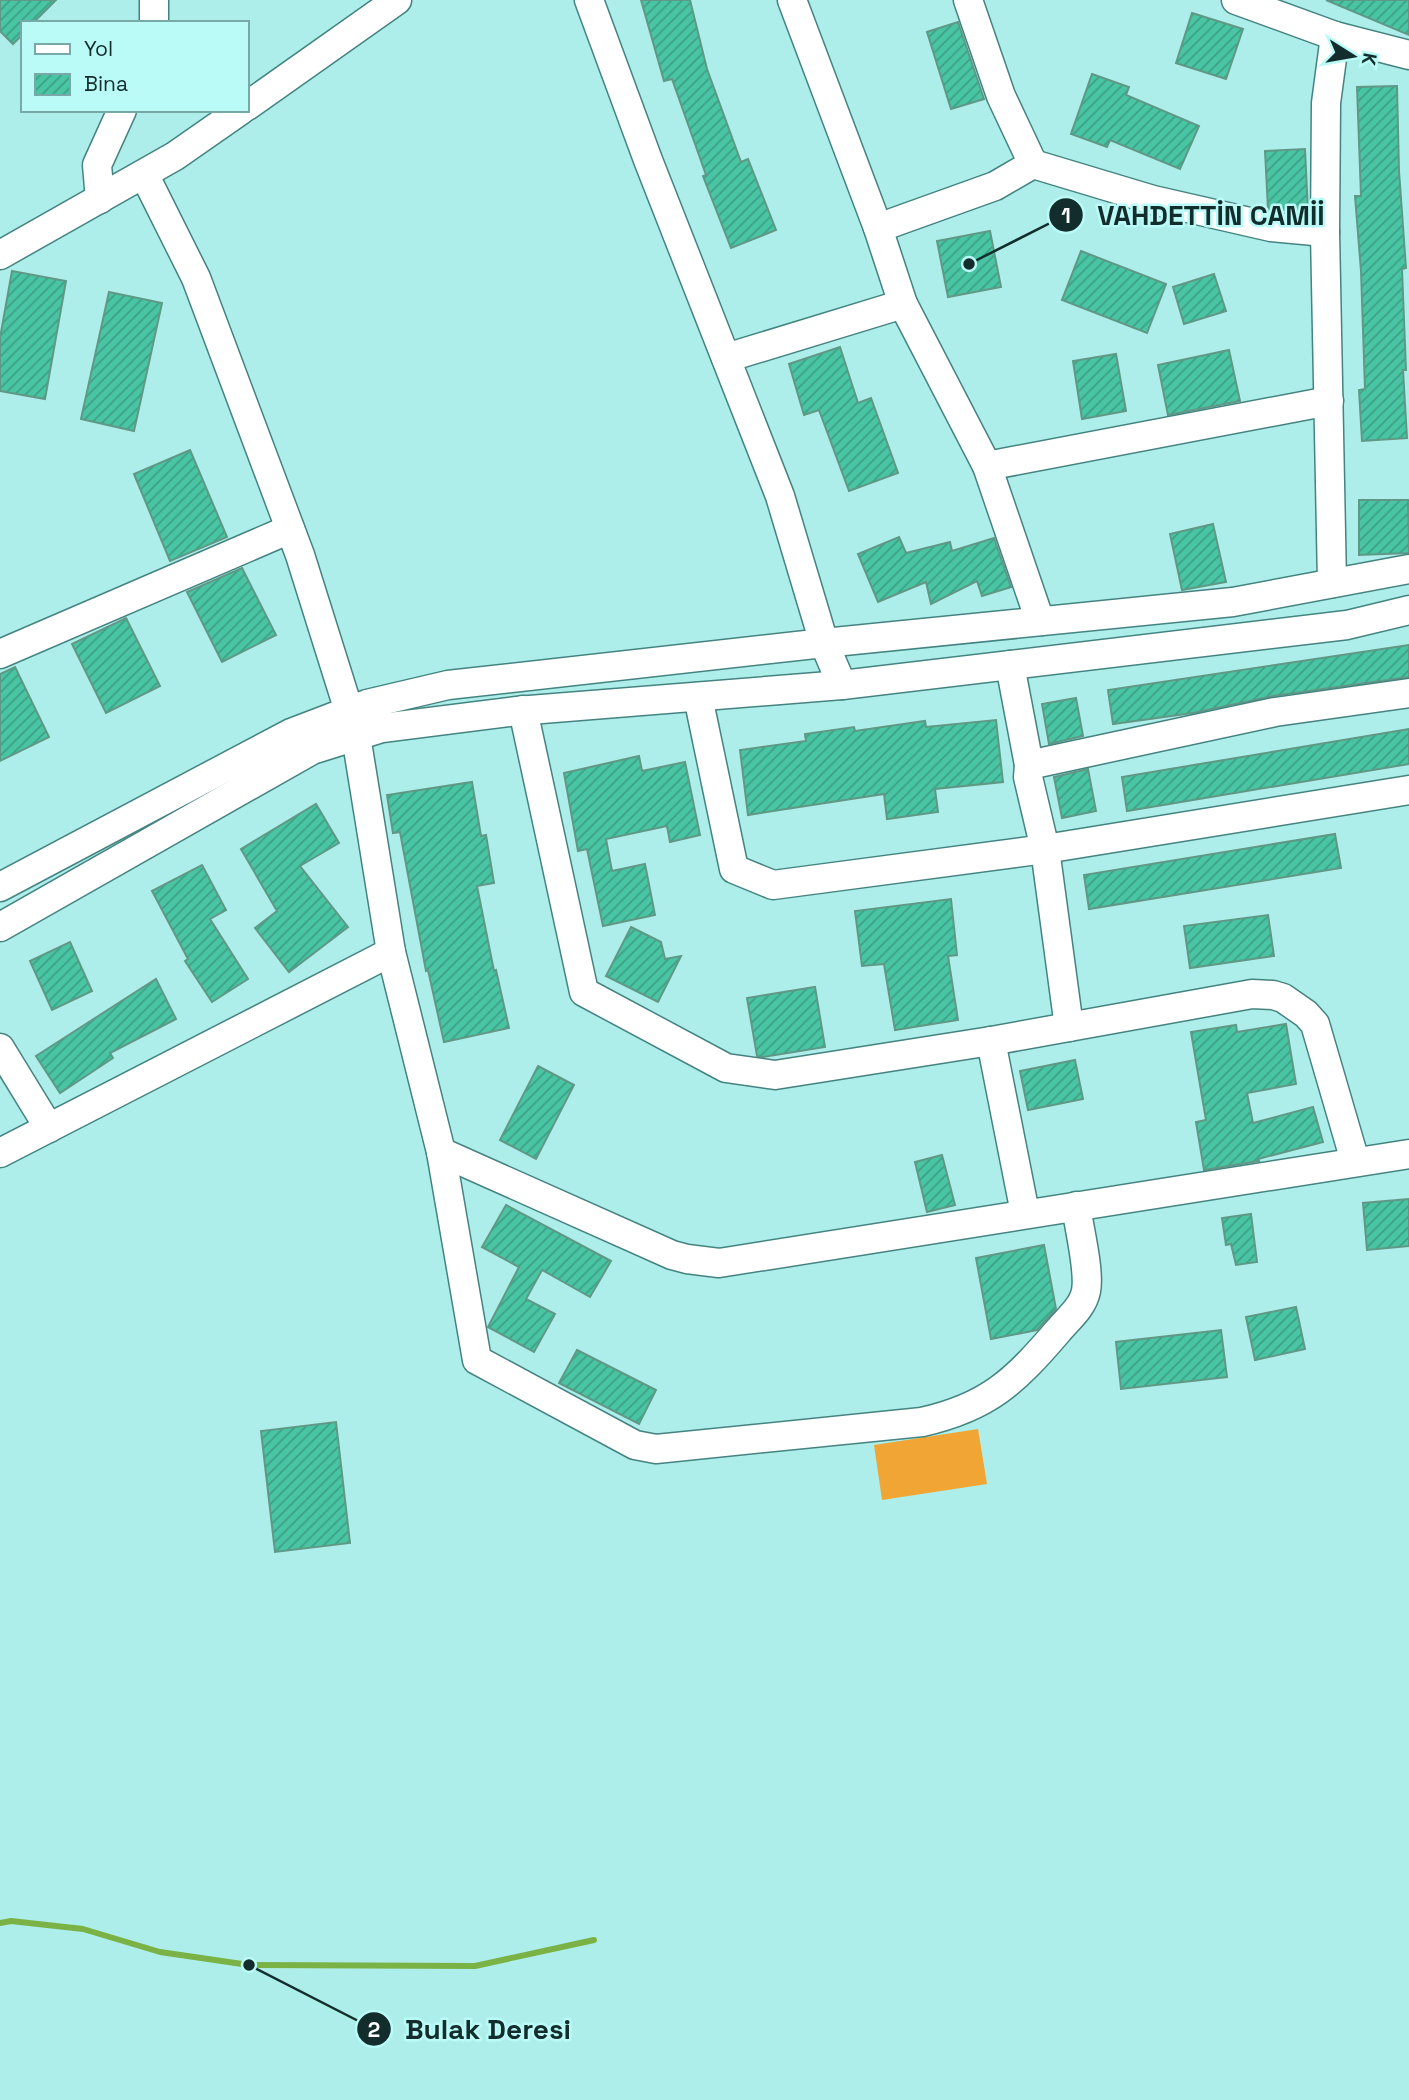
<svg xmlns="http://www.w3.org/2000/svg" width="1409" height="2100" viewBox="0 0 1409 2100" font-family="'Space Grotesk',sans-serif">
	<defs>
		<pattern id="building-hatch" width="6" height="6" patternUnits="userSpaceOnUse" patternTransform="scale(1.75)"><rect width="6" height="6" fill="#49c5a4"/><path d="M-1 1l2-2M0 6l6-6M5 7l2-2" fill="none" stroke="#3ca086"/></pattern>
	</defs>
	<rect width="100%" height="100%" fill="#adeeea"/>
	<!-- green -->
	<path fill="#f1a535" d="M978,1429L987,1484L882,1500L874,1445Z"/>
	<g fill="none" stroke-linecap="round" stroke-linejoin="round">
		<!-- stream -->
		<path stroke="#7bb246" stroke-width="6" d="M0,1923L11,1921L83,1929L160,1952L249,1965L475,1966L594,1940"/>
	</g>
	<!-- building -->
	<g fill="url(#building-hatch)" stroke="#609886" stroke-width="2">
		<path d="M0,0H56L33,23H23V34L13,44L0,31Z"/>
		<path d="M641,0H690L707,69L741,162L748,159L776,230L731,248L703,176L706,175L672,79L664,81Z"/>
		<path d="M1326,0H1409V35Z"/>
		<path d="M1192,13L1243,29L1226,79L1176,63Z"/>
		<path d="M958,22L984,99L951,109L927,32Z"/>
		<path d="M1092,74L1129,87L1126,95L1199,126L1180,169L1110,140L1107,147L1071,134Z"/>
		<path d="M1397,86L1399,171L1406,268L1402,269L1406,370H1403L1407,438L1362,441L1359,390L1365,389L1361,271L1355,196H1361L1357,87Z"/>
		<path d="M1305,149L1308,212L1268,209L1265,151Z"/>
		<path d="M990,231L1001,287L948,297L937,241Z"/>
		<path d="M1081,251L1166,284L1147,333L1062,300Z"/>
		<path d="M12,271L66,281L45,399L0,391V338Z"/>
		<path d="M1214,274L1226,311L1184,324L1173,287Z"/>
		<path d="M109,292L162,303L134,431L81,419Z"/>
		<path d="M840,347L858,403L871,398L898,473L849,491L819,410L804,415L789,364Z"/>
		<path d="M1229,350L1240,401L1168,415L1158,365Z"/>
		<path d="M1116,354L1126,411L1082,419L1073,361Z"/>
		<path d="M190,450L227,537L170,561L134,474Z"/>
		<path d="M1359,500H1408L1409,553L1359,555Z"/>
		<path d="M1213,524L1226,582L1182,590L1170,534Z"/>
		<path d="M899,537L906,553L950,542L952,551L994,538L1011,587L982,596L977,581L931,604L926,582L878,602L858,554Z"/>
		<path d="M242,568L276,635L222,662L187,592Z"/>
		<path d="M126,618L160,686L106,713L72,644Z"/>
		<path d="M1409,645V677L1273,696L1193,713L1113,724L1108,690Z"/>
		<path d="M15,667L49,737L0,761V674Z"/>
		<path d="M1076,698L1083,736L1049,744L1042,704Z"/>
		<path d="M996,720L1003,782L935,789L938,812L887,819L884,794L748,815L740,750L806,741L805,734L854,727L855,731L925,721L926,727Z"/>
		<path d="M1409,729V764L1127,811L1122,777Z"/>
		<path d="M639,756L642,771L685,762L700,835L670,842L667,826L606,839L612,871L645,864L655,915L603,926L587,849L578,851L564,773Z"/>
		<path d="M1088,769L1096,811L1062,818L1054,777Z"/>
		<path d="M472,782L481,836L486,835L494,883L477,886L494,971L496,970L509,1028L444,1042L428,970L426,971L400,832L393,833L387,795Z"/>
		<path d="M316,804L339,843L300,866L348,927L289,972L255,928L277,911L241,849Z"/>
		<path d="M1335,834L1341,868L1089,909L1084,875Z"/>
		<path d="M202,865L226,910L210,919L248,979L212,1002L185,961L188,959L152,891Z"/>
		<path d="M951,899L957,955L948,956L958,1020L895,1030L884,964L862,966L855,911Z"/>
		<path d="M1268,915L1274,956L1190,968L1184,926Z"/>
		<path d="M631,927L661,942L665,959L681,956L658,1002L606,976Z"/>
		<path d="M70,942L92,991L52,1010L30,961Z"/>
		<path d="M156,979L176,1019L110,1053L113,1058L60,1093L36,1056Z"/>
		<path d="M815,987L825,1047L763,1057L757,1056L747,998Z"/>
		<path d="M1286,1024L1296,1084L1247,1093L1253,1123L1313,1107L1323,1142L1258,1159L1259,1161L1204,1170L1196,1122L1206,1120L1191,1032L1236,1025L1237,1032Z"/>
		<path d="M1075,1060L1083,1099L1028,1110L1020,1071Z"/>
		<path d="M538,1066L574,1085L536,1159L500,1140Z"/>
		<path d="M942,1155L955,1205L927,1212L915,1162Z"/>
		<path d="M1409,1199V1246L1367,1250L1363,1203Z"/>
		<path d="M506,1205L611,1261L590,1297L542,1270L526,1299L555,1314L534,1352L488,1327L519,1267L482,1247Z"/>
		<path d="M1251,1214L1257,1262L1236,1265L1231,1244L1226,1245L1222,1218Z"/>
		<path d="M1044,1245L1056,1309L1037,1330L991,1339L976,1258Z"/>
		<path d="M1296,1307L1305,1349L1255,1360L1246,1317Z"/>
		<path d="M1221,1330L1227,1377L1121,1389L1116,1342Z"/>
		<path d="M577,1350L656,1390L639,1424L559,1383Z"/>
		<path d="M336,1422L350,1543L275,1552L261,1431Z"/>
	</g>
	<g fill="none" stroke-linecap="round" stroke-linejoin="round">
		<defs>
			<g id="minor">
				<path d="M589,0L648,160L780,496L824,643L842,685"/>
				<path d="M792,0L878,228L903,304L987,466L1040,621"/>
				<path d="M968,0L1001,96L1033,164"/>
				<path d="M1236,0L1335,36L1409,55"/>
				<path d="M154,23V0"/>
				<path d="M247,106L397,0"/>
				<path d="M144,174L196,278L300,555L349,711L356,736L391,952L441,1152L477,1360L635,1445L656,1449L922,1422C989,1407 1015,1381 1058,1331C1068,1319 1083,1307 1086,1291C1090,1271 1079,1228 1076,1206"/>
				<path d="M100,199L97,165L122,110"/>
				<path d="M878,228L995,186L1033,164L1153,200L1271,227L1325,232"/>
				<path d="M0,255L175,156L241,110"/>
				<path d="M726,358L903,304"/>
				<path d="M987,466L1329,401"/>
				<path d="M1332,583L1325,232L1326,103L1335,36"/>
				<path d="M0,654L290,529"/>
				<path d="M1010,665L1029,765L1028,777L1045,849L1069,1027"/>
				<path d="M698,697L734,869L773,885L1045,849L1409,790"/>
				<path d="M523,710L584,992L726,1068L775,1075L991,1041L1252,994L1273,995L1283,998L1306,1014L1315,1024L1355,1161"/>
				<path d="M1029,765L1275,712L1409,693"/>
				<path d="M0,887L291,733L367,704L448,685L824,643L1233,602L1409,569"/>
				<path d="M0,927L312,750L382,728L517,711L842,685L1347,625L1409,610"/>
				<path d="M991,1041L1025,1213"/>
				<path d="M0,1048L49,1128"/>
				<path d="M441,1152L672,1255L687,1259L719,1263L1409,1154"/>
				<path d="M0,1153L391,952"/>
			</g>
		</defs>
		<!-- minor casing -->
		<use href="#minor" stroke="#448380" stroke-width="31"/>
		<!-- minor -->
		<use href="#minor" stroke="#fff" stroke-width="28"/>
	</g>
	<!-- callouts -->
	<path fill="none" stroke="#132d2c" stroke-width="2.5" d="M969 264L1066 215M249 1965L374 2029"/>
	<g fill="#132d2c" stroke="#bafbf8" stroke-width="2.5">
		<circle cx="969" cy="264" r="7"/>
		<circle cx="249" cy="1965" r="7"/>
		<circle cx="1066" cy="215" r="18"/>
		<circle cx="374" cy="2029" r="18"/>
	</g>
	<g font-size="21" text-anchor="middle" font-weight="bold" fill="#fff">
		<text x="1066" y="223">1</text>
		<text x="374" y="2037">2</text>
	</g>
	<g font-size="28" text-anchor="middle" font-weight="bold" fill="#132d2c" stroke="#bafbf8" stroke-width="5" stroke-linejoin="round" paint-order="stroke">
		<text x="1211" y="225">VAHDETTİN CAMİİ</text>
		<text x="488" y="2039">Bulak Deresi</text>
	</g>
	<!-- legend -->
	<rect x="21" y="21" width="228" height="91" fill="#bafbf8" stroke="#77a9a6" stroke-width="2"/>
	<rect x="35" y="44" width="35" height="10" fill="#ffffff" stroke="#77a9a6" stroke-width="2"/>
	<text x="84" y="56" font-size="21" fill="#132d2c">Yol</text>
	<rect x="35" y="74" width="35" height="21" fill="url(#building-hatch)" stroke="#77a9a6" stroke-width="2"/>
	<text x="84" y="91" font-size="21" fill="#132d2c">Bina</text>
	<!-- north arrow -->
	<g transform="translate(1353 56) rotate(101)" stroke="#bafbf8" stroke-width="5" paint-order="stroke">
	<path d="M0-5L12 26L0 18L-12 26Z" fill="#132d2c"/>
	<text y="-10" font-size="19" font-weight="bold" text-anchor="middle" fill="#132d2c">K</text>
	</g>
</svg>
